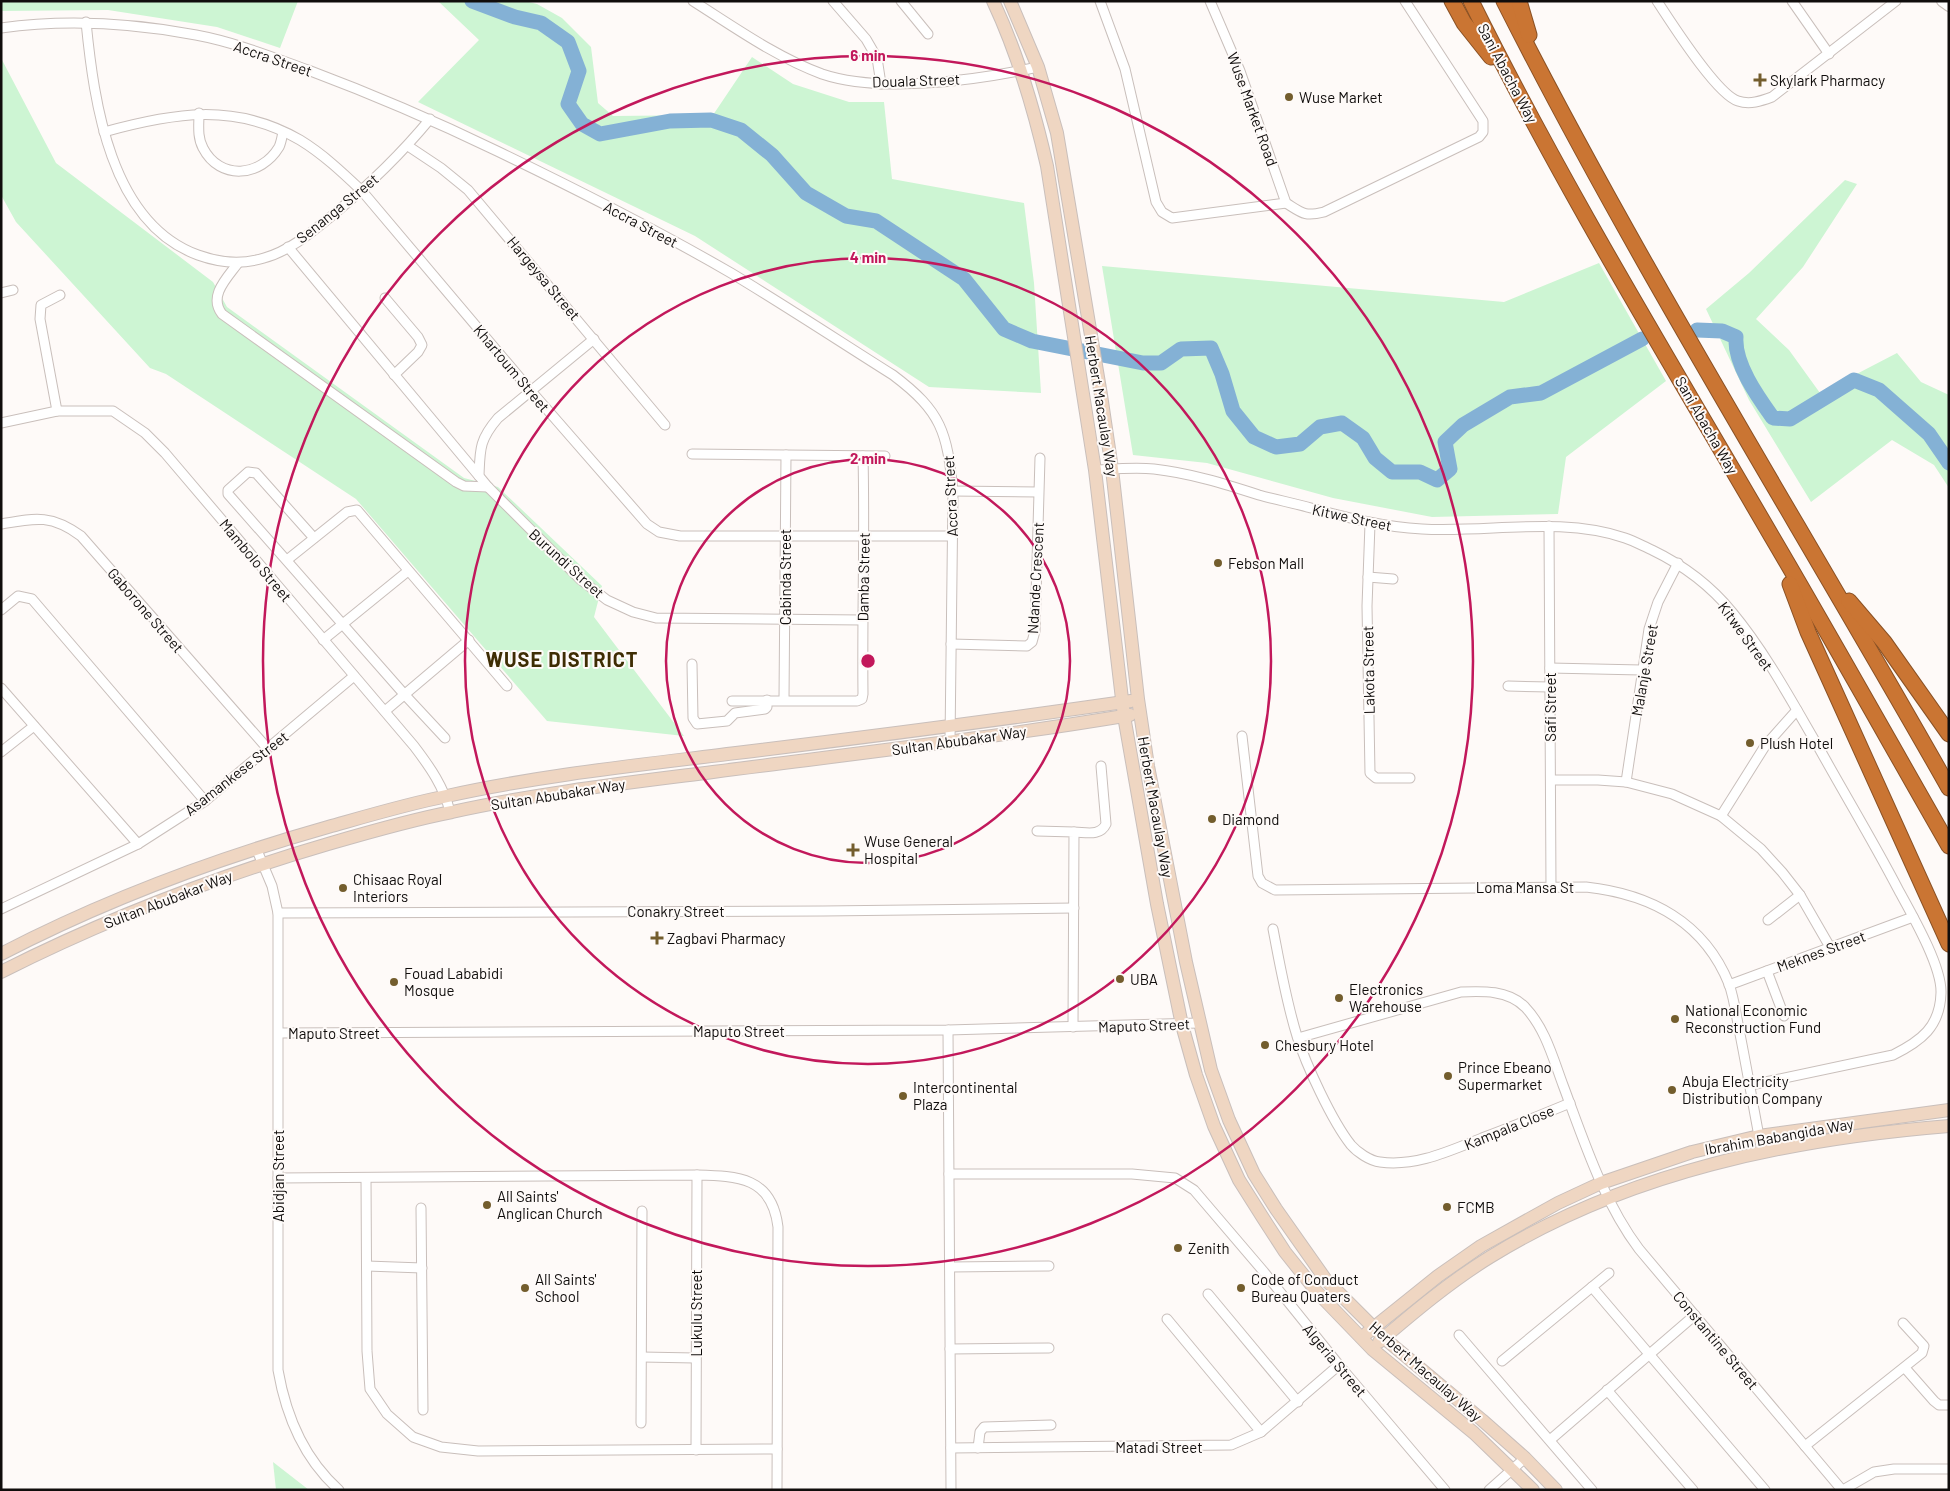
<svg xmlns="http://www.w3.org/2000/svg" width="1950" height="1491" viewBox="0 0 1950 1491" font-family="Barlow,sans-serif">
	<rect width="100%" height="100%" fill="#fefaf8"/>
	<!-- green -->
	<g fill="#cdf5d3">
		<path d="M1,1H298L280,48L217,27L108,10L1,11Z"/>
		<path d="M438,1H525L537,4L562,18L591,47L598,103L613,116L713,115L752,57L793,84L849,102H884L892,179L1024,203L1034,283L1041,393L929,387L695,236L418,102L479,40Z"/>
		<path d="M1,58L56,163L213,282L227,307L464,478L498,487L602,586L594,617L684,736L547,721L356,499L166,374L150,368L16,222L1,195Z"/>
		<path d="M1845,180L1857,184L1803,267L1756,319L1789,350L1820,393L1897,353L1921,382L1949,395V488L1934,465L1892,440L1811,502L1749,400L1706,309L1749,273Z"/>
		<path d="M1599,263L1666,381L1566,457L1558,514L1432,517L1333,498L1207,463L1133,455L1102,266L1504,302Z"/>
		<path d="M273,1462L309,1490H276Z"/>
	</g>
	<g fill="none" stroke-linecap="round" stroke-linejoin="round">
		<!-- river -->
		<g stroke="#84b1d5" stroke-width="15">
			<path d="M472,1L515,17L541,23L568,42L579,71L568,104L582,124L600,134L670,121L711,120L741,130L772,155L806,193L846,216L876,221L964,279L1004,329L1032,341L1143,363H1161L1181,349L1211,348L1222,374L1233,411L1254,437L1276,447L1300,444L1320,427L1342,423L1363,438L1375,458L1392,472H1420L1437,480L1450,469L1445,442L1463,425L1510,397L1541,393L1642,339"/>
			<path d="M1697,330L1722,331L1736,337C1734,364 1758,397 1773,418L1790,419L1854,380L1879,390L1929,434L1949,463"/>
		</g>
		<defs>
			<g id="minor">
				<path d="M693,1C734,27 776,57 822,74C881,94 977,80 1038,67"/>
				<path d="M833,1L866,39L877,58L881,84"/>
				<path d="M901,1L928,34"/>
				<path d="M1100,1L1125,69L1156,202L1162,212L1172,218L1286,203"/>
				<path d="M1210,1L1240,71L1286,203C1302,213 1304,217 1324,212L1479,137L1483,132V121L1405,1"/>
				<path d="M1657,1C1671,22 1716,94 1738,101C1750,105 1761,101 1772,97L1896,1"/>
				<path d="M1792,1L1829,54"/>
				<path d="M86,22C94,102 110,223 198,255C220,263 241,265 264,258C290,251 313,231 334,214C369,185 401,154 430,119"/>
				<path d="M1,28C66,19 132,23 196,35C234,42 272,57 308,70C372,94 435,121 497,151C576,189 655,229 731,273C786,306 839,341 893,375C942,412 947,432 953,491L950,741"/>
				<path d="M199,113C199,125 197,137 203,148C220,181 261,177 279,147C281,143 282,137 283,132"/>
				<path d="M104,132C172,113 235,102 300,140C323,154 343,173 362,191L531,391L647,524L659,532L680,536H952"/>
				<path d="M408,146L441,168L468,190L665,425"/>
				<path d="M288,247L479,476"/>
				<path d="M238,263C227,278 208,296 222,314L456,482L464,486L488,487"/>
				<path d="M1,293L13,290"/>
				<path d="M385,298L418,337L422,345L418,352L394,375"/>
				<path d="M594,339L498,418C479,440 480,450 479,476L488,487L581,580L607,600L633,612L656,618L862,620"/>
				<path d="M57,411L40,319L41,305L60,295"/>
				<path d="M1,423L57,411H113L145,433L165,453L414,746C430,767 444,787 450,812"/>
				<path d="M692,454L885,456"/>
				<path d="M1095,470C1114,469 1135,467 1154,469C1190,473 1225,484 1259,495C1276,500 1294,503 1311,508C1348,518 1384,527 1422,529C1489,533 1560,516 1625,538C1634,541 1643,546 1652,550C1683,565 1710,585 1732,612C1766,653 1792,702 1819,748C1845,795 1873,841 1898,889C1911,913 1942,966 1941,993C1940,1027 1921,1041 1893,1055L1751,1085"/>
				<path d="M953,491L1038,492"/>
				<path d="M1,524C35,518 51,514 81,536L267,748"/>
				<path d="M1370,524L1367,606L1370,773L1376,778H1410"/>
				<path d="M1549,526L1551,887"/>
				<path d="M314,538L256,473L248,472L228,490V494L404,694L445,738"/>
				<path d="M287,560L347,512L357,510L507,686"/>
				<path d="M1368,577L1393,579"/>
				<path d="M1,610L18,596L32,599L205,801"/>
				<path d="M323,640L408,571"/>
				<path d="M951,644L1027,646L1032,642L1035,631L1040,458"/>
				<path d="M692,664L693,718L697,724L727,721L735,713L765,709L767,707V700"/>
				<path d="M1550,668L1641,670"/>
				<path d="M1508,686L1550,687"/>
				<path d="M1,688L138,844"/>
				<path d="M784,700L786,455"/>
				<path d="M732,701H857L862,699L863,694C862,614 865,535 863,456"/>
				<path d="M385,711L469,640"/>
				<path d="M1242,736L1258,876L1262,883L1275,890L1586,887C1650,894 1704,922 1729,984C1734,998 1736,1014 1739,1029C1747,1069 1754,1111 1762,1152"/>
				<path d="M1,752L34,726"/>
				<path d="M1551,780H1598L1626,782L1672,794L1721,816L1761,849L1782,872L1800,895L1830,947"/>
				<path d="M1626,782L1649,629L1658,602L1678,563"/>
				<path d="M1721,816L1765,746L1797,710"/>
				<path d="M1037,831L1074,832L1073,1027"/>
				<path d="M1074,832C1085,832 1100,837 1106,824L1101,766"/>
				<path d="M256,848L272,886L278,913V1370C286,1416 303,1458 339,1490"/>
				<path d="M1,909L138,844L205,801L354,676"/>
				<path d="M278,913L823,911L1074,908"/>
				<path d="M1768,920L1800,895"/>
				<path d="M1273,929C1280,965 1286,1001 1297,1036C1306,1065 1332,1121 1351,1145C1357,1152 1370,1161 1380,1162C1416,1167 1449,1151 1482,1138C1512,1127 1541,1115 1570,1103"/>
				<path d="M1767,971L1784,1016"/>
				<path d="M1729,985L1913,917"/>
				<path d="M948,1030L951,1490"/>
				<path d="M279,1033L948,1030L1199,1023"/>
				<path d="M1298,1038L1461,992C1483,991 1508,990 1525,1007C1545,1028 1553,1058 1563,1085C1584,1141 1603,1201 1639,1249L1842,1490"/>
				<path d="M949,1174H1132L1175,1178L1194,1190L1264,1272L1339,1365L1445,1490"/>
				<path d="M278,1178L697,1175C738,1176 772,1177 778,1227L777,1490"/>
				<path d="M366,1178L367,1351L370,1389L387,1414L413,1437L441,1447L478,1451L777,1449"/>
				<path d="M421,1208L423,1410"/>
				<path d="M367,1266L422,1268"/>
				<path d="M950,1267L1049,1266"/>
				<path d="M1592,1287L1765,1490"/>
				<path d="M1208,1294L1298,1402"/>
				<path d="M1167,1319L1261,1432"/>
				<path d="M1459,1335L1592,1490"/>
				<path d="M950,1349L1049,1348"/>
				<path d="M642,1357L695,1358"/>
				<path d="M1502,1361L1609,1273"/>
				<path d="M1905,1368L1934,1401L1939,1405H1949"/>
				<path d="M1607,1390L1693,1490"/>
				<path d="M641,1423L642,1211"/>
				<path d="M1550,1440L1695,1315"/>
				<path d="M1805,1446L1922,1353L1924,1346L1903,1323"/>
				<path d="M951,1448L1231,1445L1261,1432L1339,1365"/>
				<path d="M978,1448L980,1432L984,1427L1051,1425"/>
				<path d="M696,1450L697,1175"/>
				<path d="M1489,1490L1525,1458"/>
				<path d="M1843,1490L1874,1472L1894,1469H1949"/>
			</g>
			<path id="tertiary" d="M1942,1L1949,6"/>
			<g id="secondary">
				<path d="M993,1C1018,54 1034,109 1047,166L1095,470L1124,716L1157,904L1182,1025L1196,1075L1214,1126L1239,1180L1263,1218L1285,1252L1317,1292L1372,1349L1474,1433L1533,1490"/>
				<path d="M1010,1L1038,67L1057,133L1101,395L1112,469L1138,699L1148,766L1186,962L1211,1070L1229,1120L1254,1174L1276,1209L1326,1280L1384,1338L1482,1420L1525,1458L1556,1490"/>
				<path d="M1,954C105,900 215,859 328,827C367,816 407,804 447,796C542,775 640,765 736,753C868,737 999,720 1131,701"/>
				<path d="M1,972C106,919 215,877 328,844C369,832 410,820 452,812C538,793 626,783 713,772C852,754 992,738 1130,715"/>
				<path d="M1367,1333L1438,1276L1481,1246L1558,1203L1601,1183L1692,1152L1759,1136L1949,1110"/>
				<path d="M1379,1342C1414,1312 1451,1281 1490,1257C1628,1172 1789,1139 1949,1126"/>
			</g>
			<g id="motorway">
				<path d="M1452,1L1464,23L1491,57"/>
				<path d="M1471,1C1562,185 1669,360 1772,537C1832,639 1890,743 1949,846"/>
				<path d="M1504,1C1640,270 1801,526 1949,788"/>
				<path d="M1519,1L1529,35"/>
				<path d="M1790,584L1808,632L1949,944"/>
				<path d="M1849,601L1884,642L1949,734"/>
			</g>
		</defs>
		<!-- minor casing -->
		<use href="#minor" stroke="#c9bfbb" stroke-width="11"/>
		<!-- tertiary casing -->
		<use href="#tertiary" stroke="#c9bfbb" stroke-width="12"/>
		<!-- secondary casing -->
		<use href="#secondary" stroke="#c9bfbb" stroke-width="14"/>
		<!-- motorway casing -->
		<use href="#motorway" stroke="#895125" stroke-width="17"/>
		<!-- minor -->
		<use href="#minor" stroke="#fff" stroke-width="9"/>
		<!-- tertiary -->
		<use href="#tertiary" stroke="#fff" stroke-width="10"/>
		<!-- secondary -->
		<use href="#secondary" stroke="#efd6c2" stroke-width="12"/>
		<!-- motorway -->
		<use href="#motorway" stroke="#ca7533" stroke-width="15"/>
	</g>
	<!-- distance rings -->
	<g fill="none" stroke="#c2185b" stroke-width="2.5">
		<circle cx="868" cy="661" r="202"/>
		<circle cx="868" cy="661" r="403"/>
		<circle cx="868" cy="661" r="605"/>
	</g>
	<!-- markers -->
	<g fill="#735d2d" stroke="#fefaf8" stroke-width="2">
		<path d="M1757.5 72.5h5v5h5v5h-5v5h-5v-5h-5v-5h5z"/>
		<circle cx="1289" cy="97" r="5"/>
		<circle cx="1218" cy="563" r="5"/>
		<circle cx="1750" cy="743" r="5"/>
		<circle cx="1212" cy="819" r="5"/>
		<path d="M850.5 842.5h5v5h5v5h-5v5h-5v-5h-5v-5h5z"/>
		<circle cx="343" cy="888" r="5"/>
		<path d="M654.5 930.5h5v5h5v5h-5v5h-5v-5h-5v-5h5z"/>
		<circle cx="1120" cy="979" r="5"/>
		<circle cx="394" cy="982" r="5"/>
		<circle cx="1339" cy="998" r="5"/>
		<circle cx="1675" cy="1019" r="5"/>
		<circle cx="1265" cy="1045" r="5"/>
		<circle cx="1448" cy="1076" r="5"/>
		<circle cx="1672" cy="1090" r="5"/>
		<circle cx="903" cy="1096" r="5"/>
		<circle cx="487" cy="1205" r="5"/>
		<circle cx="1447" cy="1207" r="5"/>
		<circle cx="1178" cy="1248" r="5"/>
		<circle cx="525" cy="1288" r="5"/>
		<circle cx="1241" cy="1288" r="5"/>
	</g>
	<g text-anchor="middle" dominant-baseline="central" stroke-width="4" stroke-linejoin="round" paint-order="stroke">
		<!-- street labels -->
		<g font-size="15" fill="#100d0c" stroke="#fefaf8">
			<text transform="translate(273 58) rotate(19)">Accra Street</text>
			<text transform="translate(1508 73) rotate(62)">Sani Abacha Way</text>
			<text transform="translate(916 80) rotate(-2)">Douala Street</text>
			<text transform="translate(1253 109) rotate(70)">Wuse Market Road</text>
			<text transform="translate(337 208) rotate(-39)">Senanga Street</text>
			<text transform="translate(641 224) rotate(28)">Accra Street</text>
			<text transform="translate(544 278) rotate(50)">Hargeysa Street</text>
			<text transform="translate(512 368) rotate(50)">Khartoum Street</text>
			<text transform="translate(1102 406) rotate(81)">Herbert Macaulay Way</text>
			<text transform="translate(1707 425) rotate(60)">Sani Abacha Way</text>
			<text transform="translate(950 496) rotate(-93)">Accra Street</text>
			<text transform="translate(1352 517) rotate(12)">Kitwe Street</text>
			<text transform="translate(256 560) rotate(50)">Mambolo Street</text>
			<text transform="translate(567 563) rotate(42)">Burundi Street</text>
			<text transform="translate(785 577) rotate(-90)">Cabinda Street</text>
			<text transform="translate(863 577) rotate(-89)">Damba Street</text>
			<text transform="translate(1035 578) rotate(-87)">Ndande Crescent</text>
			<text transform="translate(146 610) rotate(49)">Gaborone Street</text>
			<text transform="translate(1746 636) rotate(54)">Kitwe Street</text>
			<text transform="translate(1368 670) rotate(-91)">Lakota Street</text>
			<text transform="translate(1644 670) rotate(-80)">Malanje Street</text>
			<text transform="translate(1550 707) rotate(-90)">Safi Street</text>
			<text transform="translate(959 740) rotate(-8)">Sultan Abubakar Way</text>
			<text transform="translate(236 773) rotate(-38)">Asamankese Street</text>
			<text transform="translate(558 794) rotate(-9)">Sultan Abubakar Way</text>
			<text transform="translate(1156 807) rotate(80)">Herbert Macaulay Way</text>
			<text x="1525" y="887">Loma Mansa St</text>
			<text transform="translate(168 899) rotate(-21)">Sultan Abubakar Way</text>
			<text x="676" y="911">Conakry Street</text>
			<text transform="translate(1821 951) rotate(-20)">Meknes Street</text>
			<text transform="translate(1144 1025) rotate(-2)">Maputo Street</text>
			<text x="739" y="1031">Maputo Street</text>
			<text x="334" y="1033">Maputo Street</text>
			<text transform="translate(1509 1127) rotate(-22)">Kampala Close</text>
			<text transform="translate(1779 1136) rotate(-10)">Ibrahim Babangida Way</text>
			<text transform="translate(278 1176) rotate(-90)">Abidjan Street</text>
			<text transform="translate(696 1313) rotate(-90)">Lukulu Street</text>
			<text transform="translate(1716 1340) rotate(50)">Constantine Street</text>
			<text transform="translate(1335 1360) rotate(50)">Algeria Street</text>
			<text transform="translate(1426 1371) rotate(41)">Herbert Macaulay Way</text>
			<text x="1159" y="1447">Matadi Street</text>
		</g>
		<!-- poi labels -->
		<g font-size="15" fill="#100d0c" stroke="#fefaf8" text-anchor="start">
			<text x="1770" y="80">Skylark Pharmacy</text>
			<text x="1299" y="97">Wuse Market</text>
			<text x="1228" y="563">Febson Mall</text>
			<text x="1760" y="743">Plush Hotel</text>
			<text x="1222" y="819">Diamond</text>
			<text x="864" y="841">Wuse General<tspan x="864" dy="17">Hospital</tspan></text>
			<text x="353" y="879">Chisaac Royal<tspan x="353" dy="17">Interiors</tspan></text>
			<text x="667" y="938">Zagbavi Pharmacy</text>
			<text x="404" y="973">Fouad Lababidi<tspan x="404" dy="17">Mosque</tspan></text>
			<text x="1130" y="979">UBA</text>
			<text x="1349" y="989">Electronics<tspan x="1349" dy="17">Warehouse</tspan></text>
			<text x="1685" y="1010">National Economic<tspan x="1685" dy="17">Reconstruction Fund</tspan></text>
			<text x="1275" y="1045">Chesbury Hotel</text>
			<text x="1458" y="1067">Prince Ebeano<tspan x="1458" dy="17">Supermarket</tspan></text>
			<text x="1682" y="1081">Abuja Electricity<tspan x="1682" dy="17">Distribution Company</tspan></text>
			<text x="913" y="1087">Intercontinental<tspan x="913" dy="17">Plaza</tspan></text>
			<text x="497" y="1196">All Saints'<tspan x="497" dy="17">Anglican Church</tspan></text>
			<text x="1457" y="1207">FCMB</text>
			<text x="1188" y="1248">Zenith</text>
			<text x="535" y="1279">All Saints'<tspan x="535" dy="17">School</tspan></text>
			<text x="1251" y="1279">Code of Conduct<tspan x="1251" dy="17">Bureau Quaters</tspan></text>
		</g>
		<!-- district labels -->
		<g font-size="20" font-weight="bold" letter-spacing="1" fill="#3e2d04" stroke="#fefaf8">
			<text x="562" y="659">WUSE DISTRICT</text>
		</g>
	</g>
	<circle cx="868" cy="661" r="8" fill="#c2185b" stroke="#fefaf8" stroke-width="2.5"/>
	<g font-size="15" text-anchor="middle" font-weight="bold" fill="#c2185b" stroke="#fefaf8" stroke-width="4" stroke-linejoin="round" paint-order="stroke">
		<text x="868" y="61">6 min</text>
		<text x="868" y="263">4 min</text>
		<text x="868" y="464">2 min</text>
	</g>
	<!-- border -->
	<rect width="1950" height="1491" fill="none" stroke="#100d0c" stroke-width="5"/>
</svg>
